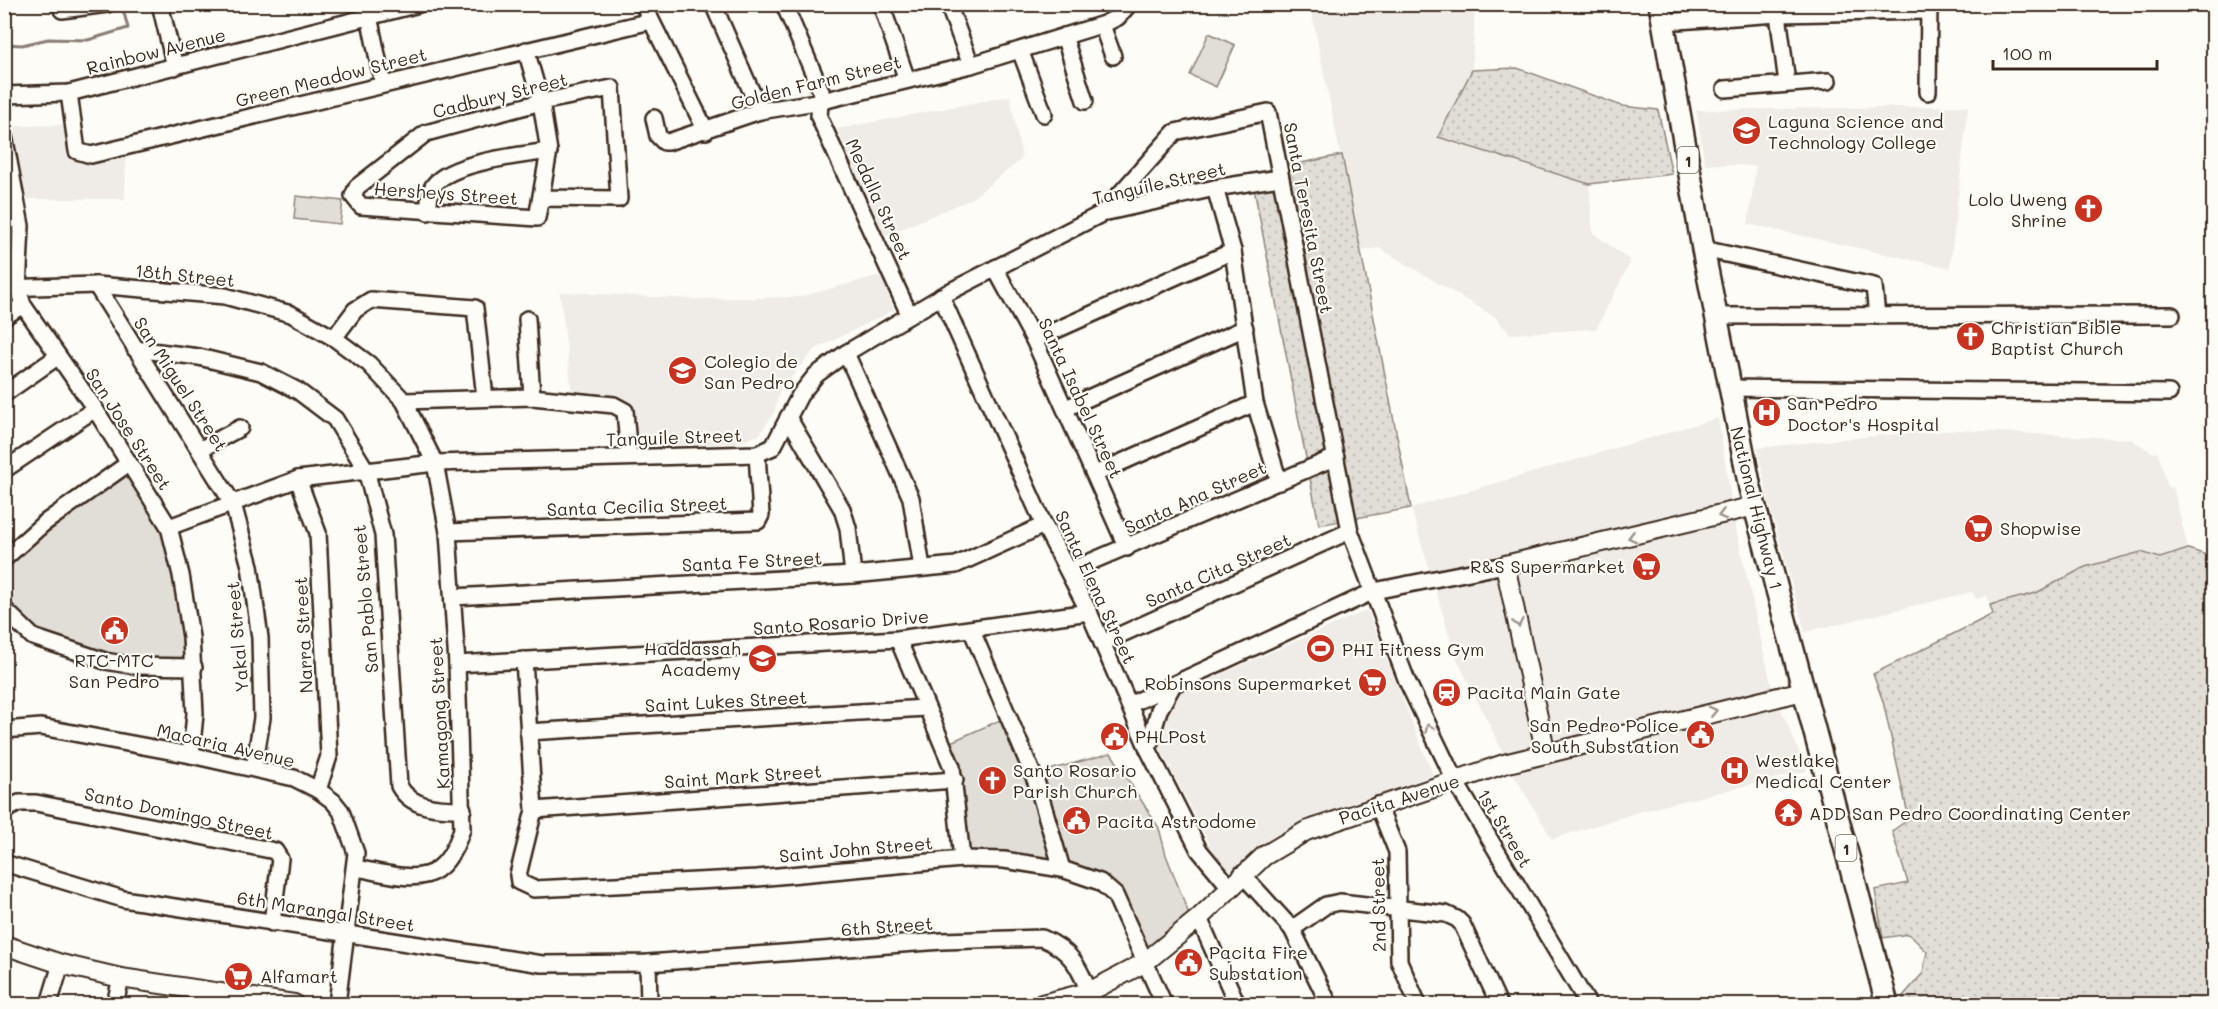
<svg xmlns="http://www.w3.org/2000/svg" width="2218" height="1009" viewBox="0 0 2218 1009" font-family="Mali,sans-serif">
	<defs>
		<pattern id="grass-dots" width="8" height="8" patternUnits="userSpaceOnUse" patternTransform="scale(1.5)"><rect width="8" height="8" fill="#e1ded7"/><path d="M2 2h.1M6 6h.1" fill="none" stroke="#c2bfb8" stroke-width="1.8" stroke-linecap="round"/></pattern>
	</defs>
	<rect width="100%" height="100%" fill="#fdfcf7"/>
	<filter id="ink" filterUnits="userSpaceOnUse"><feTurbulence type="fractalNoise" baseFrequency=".0167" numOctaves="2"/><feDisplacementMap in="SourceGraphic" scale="12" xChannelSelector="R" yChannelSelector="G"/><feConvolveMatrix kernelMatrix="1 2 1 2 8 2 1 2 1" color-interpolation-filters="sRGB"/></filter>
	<g filter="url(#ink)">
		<!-- built -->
		<g fill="#efece7">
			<path d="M1310,5H1475L1472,70L1438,136L1589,184L1593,233L1631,261L1596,329L1510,334L1495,317L1379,248L1360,251Z"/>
			<path d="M1010,96L1022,159L971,199L885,236L837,129Z"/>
			<path d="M1968,106L1950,268L1748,224L1756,166L1705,164L1696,110Z"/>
			<path d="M66,125L73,155L126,154L125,199H27L17,156L15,126Z"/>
			<path d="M881,275L894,310L814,350L779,392L774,413L759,435L737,443L628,447L625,401L572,393L560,292L693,299L799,297Z"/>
			<path d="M1718,418L1735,524L1766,662L1772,687L1807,771L1642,811L1552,839L1515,777L1455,655L1411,508Z"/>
			<path d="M1961,430L2131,439L2153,453L2158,452L2168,488L2173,487L2188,549L2160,558L2141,552L2085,567L2036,593L1990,605L1987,596L1976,599L1972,592L1805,632L1770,507L1757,448L1882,435Z"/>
			<path d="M1367,610L1433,775L1279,835L1225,874L1157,743L1174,695Z"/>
		</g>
		<!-- grass -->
		<g fill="url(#grass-dots)" stroke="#8e847a" stroke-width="1.5">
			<path d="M1517,68L1622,106L1658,110L1672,174L1589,184L1438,137L1472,70Z"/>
			<path d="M1342,155L1411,508L1319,525L1251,173Z"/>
			<path d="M2188,549L2207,555L2214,573L2213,1004H1904L1903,996L1923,973L1927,952L1909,934L1883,938L1875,890L1908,883L1892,831L1909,819L1883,701L1873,674L1993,614L1990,605L2036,593L2085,567L2141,552L2160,558Z"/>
		</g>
		<!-- park -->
		<g fill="#e1ded7" stroke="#8e847a" stroke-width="1.5">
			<path d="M1209,33L1235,45L1216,87L1190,75Z"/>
			<path d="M296,196L343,201L340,224L294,219Z"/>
			<path d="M122,468C132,481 145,495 152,509C174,557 180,611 188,663L135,666L33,637L5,609L4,559Z"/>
			<path d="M1007,717L1060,867L965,854L944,745Z"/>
			<path d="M1111,753L1159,828L1166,855L1189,914L1144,961L1108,885L1062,869L1035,774Z"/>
		</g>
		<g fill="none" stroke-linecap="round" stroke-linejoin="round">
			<!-- stream -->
			<path stroke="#887d74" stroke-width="3" d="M4,44L22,45L48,39L88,40L128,28L124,13"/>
			<defs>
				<g id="minor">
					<path d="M61,4L62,10L107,4"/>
					<path d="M160,4L175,67"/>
					<path d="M643,4L706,131"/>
					<path d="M713,4L760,111"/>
					<path d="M784,4L821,91L819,117L909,314"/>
					<path d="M881,4L907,80"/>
					<path d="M948,4L971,65"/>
					<path d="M1778,14L1787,83"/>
					<path d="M369,16L383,84"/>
					<path d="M1663,22L1778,14L1929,11"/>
					<path d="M1102,25L1113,56"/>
					<path d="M1064,36L1085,101"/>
					<path d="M526,50L541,102L549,151L537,218L361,206L353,196L357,187L426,133L541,102L612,88L619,199L542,198"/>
					<path d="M1020,50L1044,114"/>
					<path d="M1725,89L1828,81"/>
					<path d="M1928,92L1929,4"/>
					<path d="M69,93L77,151L91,155L651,21"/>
					<path d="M4,95L69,93L419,4"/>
					<path d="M654,118L658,136L664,142H668L760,111L822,101L971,65L1104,24L1118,17L1129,4"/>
					<path d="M4,135L21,226L18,289L23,305L95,409L169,527L181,575L191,637L195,714L191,755"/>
					<path d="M1215,188L1233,251L1255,403L1279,482"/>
					<path d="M428,212C429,204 429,191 434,185C451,162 522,155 549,151"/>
					<path d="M1103,213L1175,132L1268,112L1350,531L1407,681L1455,781L1588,1004"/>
					<path d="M1703,249L1874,286L1877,316"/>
					<path d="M995,268L1034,340L1127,548"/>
					<path d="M96,285L233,504L250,566L260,638L262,718L254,768"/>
					<path d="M4,288L96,285L225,296L291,314L334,338L369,364L404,401L435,463L448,532L457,664L462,829C442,892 410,878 356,868"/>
					<path d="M941,296L1044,525L1089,612L1148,749L1199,850L1229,886"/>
					<path d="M1717,316L2172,315"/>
					<path d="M4,317L23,305"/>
					<path d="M527,319L532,397"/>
					<path d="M334,338L355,310L371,300L475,308L485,398"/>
					<path d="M1034,340L1233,251"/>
					<path d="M135,349L199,357L261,372L298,391L335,419L366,470L383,535L399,786C412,809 439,809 463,809"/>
					<path d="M846,353L911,498L922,568"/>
					<path d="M1729,388L2169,393"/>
					<path d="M4,394L57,357"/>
					<path d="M404,401L532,397L614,405L625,411L629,457"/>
					<path d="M1066,408L1245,328"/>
					<path d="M788,417L842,509L848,528L853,575"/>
					<path d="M201,449L240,428"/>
					<path d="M4,470L95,409"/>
					<path d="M1095,474L1255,403"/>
					<path d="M298,479L318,533L329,756L318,790"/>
					<path d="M169,527L298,479L435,463L757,454L773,447L800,395L816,375L846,353L949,292L1103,213L1215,188L1280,178"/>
					<path d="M448,532L758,521L761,515L757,454"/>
					<path d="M4,559L43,524L129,463"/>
					<path d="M1069,571L1336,457"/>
					<path d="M453,597L853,575L956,565L1044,525"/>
					<path d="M4,609L33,637L105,661L135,666L194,667"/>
					<path d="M972,631L1037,784L1062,869"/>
					<path d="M898,639L952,767L962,859"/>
					<path d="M1102,643L1350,531"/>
					<path d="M524,660L534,810L518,875L519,882L534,889L757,878L962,859L1004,860L1062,869L1100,882L1115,895L1164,1004"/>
					<path d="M457,664L898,639L1089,612"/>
					<path d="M1129,705L1374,591L1505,565"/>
					<path d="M4,730L41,727L191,755L294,778L318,790L333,801L341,811L356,853L337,1004"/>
					<path d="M528,732L926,708"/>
					<path d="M1148,749L1159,710L1173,685"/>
					<path d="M1378,805L1397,852L1399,961L1418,1004"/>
					<path d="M534,810L955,780"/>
					<path d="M4,811L19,803H36L275,851L280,859L272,923"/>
					<path d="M4,863L123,899L542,964L648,963L942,941L1042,938C1076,952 1081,973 1094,1004"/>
					<path d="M1242,874L1292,929L1329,1004"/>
					<path d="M1199,918L1237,1004"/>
					<path d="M1292,929L1326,905L1340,902L1446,914L1457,919L1462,924L1499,1004"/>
					<path d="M648,963L649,1004"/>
					<path d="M49,1004L61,964"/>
					<path d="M115,1004L121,978"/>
				</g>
				<g id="major">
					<path d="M1546,754L1505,565L1755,506"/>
					<path d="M4,945L61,964L121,978L294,1004"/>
					<path d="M1042,1004L1089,992L1144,963L1199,918L1264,856L1306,831L1504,764L1803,691"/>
				</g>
				<path id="highway" d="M1660,4L1703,249L1750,488L1887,1004"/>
			</defs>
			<!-- minor casing -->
			<use href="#minor" stroke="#3b2a1e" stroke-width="20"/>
			<!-- major casing -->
			<use href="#major" stroke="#3b2a1e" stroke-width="22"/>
			<!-- highway casing -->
			<use href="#highway" stroke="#3b2a1e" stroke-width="26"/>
			<!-- minor -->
			<use href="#minor" stroke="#fdfcf7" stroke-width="15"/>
			<!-- major -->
			<use href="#major" stroke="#fdfcf7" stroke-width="18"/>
			<!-- highway -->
			<use href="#highway" stroke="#fdfcf7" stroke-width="21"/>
		</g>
		<!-- one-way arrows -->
		<defs><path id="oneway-chevron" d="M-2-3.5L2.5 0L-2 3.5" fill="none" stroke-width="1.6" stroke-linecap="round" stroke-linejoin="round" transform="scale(1.5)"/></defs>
		<g stroke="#9c938a">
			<use href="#oneway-chevron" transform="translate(1722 515) rotate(166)"/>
			<use href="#oneway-chevron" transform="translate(1632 537) rotate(166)"/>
			<use href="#oneway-chevron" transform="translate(1518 623) rotate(78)"/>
			<use href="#oneway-chevron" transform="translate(1713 711) rotate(-13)"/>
			<use href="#oneway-chevron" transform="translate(1429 728) rotate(-115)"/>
		</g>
	</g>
	<!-- icons -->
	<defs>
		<symbol id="university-disc" viewBox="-11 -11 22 22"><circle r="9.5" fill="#c8321e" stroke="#fdfcf7"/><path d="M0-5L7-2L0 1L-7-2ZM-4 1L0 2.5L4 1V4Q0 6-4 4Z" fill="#fff"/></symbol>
		<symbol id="church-disc" viewBox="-11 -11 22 22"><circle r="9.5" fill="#c8321e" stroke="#fdfcf7"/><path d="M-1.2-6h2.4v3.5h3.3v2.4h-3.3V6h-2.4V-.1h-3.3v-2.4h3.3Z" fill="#fff"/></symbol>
		<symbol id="school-disc" viewBox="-11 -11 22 22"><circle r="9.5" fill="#c8321e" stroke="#fdfcf7"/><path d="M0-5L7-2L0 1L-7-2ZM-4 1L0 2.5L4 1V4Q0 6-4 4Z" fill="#fff"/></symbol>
		<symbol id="hospital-disc" viewBox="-11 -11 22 22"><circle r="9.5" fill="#c8321e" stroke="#fdfcf7"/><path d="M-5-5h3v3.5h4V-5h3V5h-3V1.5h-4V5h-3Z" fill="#fff"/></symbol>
		<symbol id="supermarket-disc" viewBox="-11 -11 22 22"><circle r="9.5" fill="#c8321e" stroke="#fdfcf7"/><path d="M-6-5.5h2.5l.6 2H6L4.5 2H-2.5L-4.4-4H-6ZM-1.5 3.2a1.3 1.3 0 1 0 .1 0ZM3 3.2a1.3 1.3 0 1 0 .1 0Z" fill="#fff"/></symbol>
		<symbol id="civic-disc" viewBox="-11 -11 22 22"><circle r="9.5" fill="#c8321e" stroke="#fdfcf7"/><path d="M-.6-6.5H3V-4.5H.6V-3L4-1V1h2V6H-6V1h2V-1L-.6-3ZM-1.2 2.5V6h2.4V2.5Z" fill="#fff"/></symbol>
		<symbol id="stadium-disc" viewBox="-11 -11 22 22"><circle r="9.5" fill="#c8321e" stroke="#fdfcf7"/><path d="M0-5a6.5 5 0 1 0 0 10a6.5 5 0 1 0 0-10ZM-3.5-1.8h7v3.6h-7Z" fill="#fff"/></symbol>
		<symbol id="station-disc" viewBox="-11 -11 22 22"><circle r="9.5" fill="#c8321e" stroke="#fdfcf7"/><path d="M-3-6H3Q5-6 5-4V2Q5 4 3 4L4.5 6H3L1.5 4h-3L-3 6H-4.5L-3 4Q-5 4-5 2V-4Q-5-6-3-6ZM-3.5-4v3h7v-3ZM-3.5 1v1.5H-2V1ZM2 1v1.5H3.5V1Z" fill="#fff"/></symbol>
		<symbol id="temple-disc" viewBox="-11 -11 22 22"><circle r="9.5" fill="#c8321e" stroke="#fdfcf7"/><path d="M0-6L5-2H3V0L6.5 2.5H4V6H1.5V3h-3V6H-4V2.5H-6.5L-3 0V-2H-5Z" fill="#fff"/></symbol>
	</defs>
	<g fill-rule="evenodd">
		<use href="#university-disc" x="1730" y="114" width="33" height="33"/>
		<use href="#church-disc" x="2072" y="192" width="33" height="33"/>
		<use href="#church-disc" x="1954" y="320" width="33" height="33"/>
		<use href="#school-disc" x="666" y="354" width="33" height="33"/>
		<use href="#hospital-disc" x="1750" y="396" width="33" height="33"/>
		<use href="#supermarket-disc" x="1962" y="512" width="33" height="33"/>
		<use href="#supermarket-disc" x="1630" y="550" width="33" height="33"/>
		<use href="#civic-disc" x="98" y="614" width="33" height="33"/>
		<use href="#stadium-disc" x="1304" y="632" width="33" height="33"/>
		<use href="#school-disc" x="746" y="642" width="33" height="33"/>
		<use href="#supermarket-disc" x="1356" y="666" width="33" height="33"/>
		<use href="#station-disc" x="1430" y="676" width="33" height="33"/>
		<use href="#civic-disc" x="1684" y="718" width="33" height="33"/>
		<use href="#civic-disc" x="1098" y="720" width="33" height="33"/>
		<use href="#hospital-disc" x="1718" y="754" width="33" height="33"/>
		<use href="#church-disc" x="976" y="764" width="33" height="33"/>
		<use href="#temple-disc" x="1772" y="796" width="33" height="33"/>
		<use href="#civic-disc" x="1060" y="804" width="33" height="33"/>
		<use href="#civic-disc" x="1172" y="946" width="33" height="33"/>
		<use href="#supermarket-disc" x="222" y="960" width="33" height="33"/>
	</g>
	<g text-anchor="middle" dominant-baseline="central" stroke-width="4.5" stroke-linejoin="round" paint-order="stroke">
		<!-- shield labels -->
		<g fill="#fdfcf7" stroke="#75695f" stroke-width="1.5">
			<rect x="1677.5" y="147" width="21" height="26" rx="4.5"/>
			<rect x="1835.5" y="835" width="21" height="26" rx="4.5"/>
		</g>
		<g font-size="16" font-weight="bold" fill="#3b2a1e">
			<text x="1688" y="160">1</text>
			<text x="1846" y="848">1</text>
		</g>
		<!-- street labels -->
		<g font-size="18" fill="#3b2a1e" stroke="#fdfcf7">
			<text transform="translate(156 51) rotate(-14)">Rainbow Avenue</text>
			<text transform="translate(331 77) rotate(-14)">Green Meadow Street</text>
			<text transform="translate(816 82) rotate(-14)">Golden Farm Street</text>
			<text transform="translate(500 95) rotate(-14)">Cadbury Street</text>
			<text transform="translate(1159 183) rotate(-13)">Tanguile Street</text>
			<text transform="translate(446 193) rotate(4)">Hersheys Street</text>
			<text transform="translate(879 199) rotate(65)">Medalla Street</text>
			<text transform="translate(1309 218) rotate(79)">Santa Teresita Street</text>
			<text transform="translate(185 275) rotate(6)">18th Street</text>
			<text transform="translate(181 384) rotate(57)">San Miguel Street</text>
			<text transform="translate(1081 398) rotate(65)">Santa Isabel Street</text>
			<text transform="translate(129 429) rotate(57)">San Jose Street</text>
			<text transform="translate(674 437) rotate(-2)">Tanguile Street</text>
			<text transform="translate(1195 497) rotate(-24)">Santa Ana Street</text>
			<text transform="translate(637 506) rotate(-2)">Santa Cecilia Street</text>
			<text transform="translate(1757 508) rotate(76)">National Highway 1</text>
			<text transform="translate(752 561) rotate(-3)">Santa Fe Street</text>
			<text transform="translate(1218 570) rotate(-24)">Santa Cita Street</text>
			<text transform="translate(1096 587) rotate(65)">Santa Elena Street</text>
			<text transform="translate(365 599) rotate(-95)">San Pablo Street</text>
			<text transform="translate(841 622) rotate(-4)">Santo Rosario Drive</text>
			<text transform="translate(303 635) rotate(-93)">Narra Street</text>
			<text transform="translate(237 637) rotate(-95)">Yakal Street</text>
			<text transform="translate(726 701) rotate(-3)">Saint Lukes Street</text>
			<text transform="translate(439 713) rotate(-93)">Kamagong Street</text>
			<text transform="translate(226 745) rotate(13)">Macaria Avenue</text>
			<text transform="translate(743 776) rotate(-4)">Saint Mark Street</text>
			<text transform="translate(1399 799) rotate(-18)">Pacita Avenue</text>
			<text transform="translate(179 813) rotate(12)">Santo Domingo Street</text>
			<text transform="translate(1505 828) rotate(59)">1st Street</text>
			<text transform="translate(856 849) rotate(-5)">Saint John Street</text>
			<text transform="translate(1378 905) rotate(-91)">2nd Street</text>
			<text transform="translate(326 911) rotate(9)">6th Marangal Street</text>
			<text transform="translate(887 926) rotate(-4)">6th Street</text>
		</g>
		<!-- poi labels -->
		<g font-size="18" fill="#3b2a1e" stroke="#fdfcf7" text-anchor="start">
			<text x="1768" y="121">Laguna Science and<tspan x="1768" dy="21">Technology College</tspan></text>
			<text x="2067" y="199" text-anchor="end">Lolo Uweng<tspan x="2067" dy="21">Shrine</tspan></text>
			<text x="1991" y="327">Christian Bible<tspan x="1991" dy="21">Baptist Church</tspan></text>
			<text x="704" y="361">Colegio de<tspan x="704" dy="21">San Pedro</tspan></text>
			<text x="1787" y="403">San Pedro<tspan x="1787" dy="21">Doctor's Hospital</tspan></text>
			<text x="2000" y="528">Shopwise</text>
			<text x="1625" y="566" text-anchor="end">R&amp;S Supermarket</text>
			<text x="741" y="648" text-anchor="end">Haddassah<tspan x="741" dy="21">Academy</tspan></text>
			<text x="1342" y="649">PHI Fitness Gym</text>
			<text x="114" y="660" text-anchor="middle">RTC-MTC<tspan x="114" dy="21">San Pedro</tspan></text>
			<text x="1352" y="683" text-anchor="end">Robinsons Supermarket</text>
			<text x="1467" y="692">Pacita Main Gate</text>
			<text x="1679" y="725" text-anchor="end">San Pedro Police<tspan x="1679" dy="21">South Substation</tspan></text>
			<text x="1135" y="736">PHLPost</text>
			<text x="1755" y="760">Westlake<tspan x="1755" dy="21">Medical Center</tspan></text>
			<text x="1013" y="770">Santo Rosario<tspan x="1013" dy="21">Parish Church</tspan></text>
			<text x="1809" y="813">ADD San Pedro Coordinating Center</text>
			<text x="1097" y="821">Pacita Astrodome</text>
			<text x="1209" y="952">Pacita Fire<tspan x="1209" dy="21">Substation</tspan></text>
			<text x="260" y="976">Alfamart</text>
		</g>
	</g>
	<!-- margin -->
	<rect width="2218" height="1009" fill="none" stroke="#fdfcf7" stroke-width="24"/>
	<rect x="12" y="12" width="2194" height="985" fill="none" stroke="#3b2a1e" stroke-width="2" filter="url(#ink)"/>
	<!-- scale -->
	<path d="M1993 60v9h164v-9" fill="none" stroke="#3b2a1e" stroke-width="3"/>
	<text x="2002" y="60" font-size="18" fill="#3b2a1e" stroke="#fdfcf7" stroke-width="4.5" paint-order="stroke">100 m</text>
</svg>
